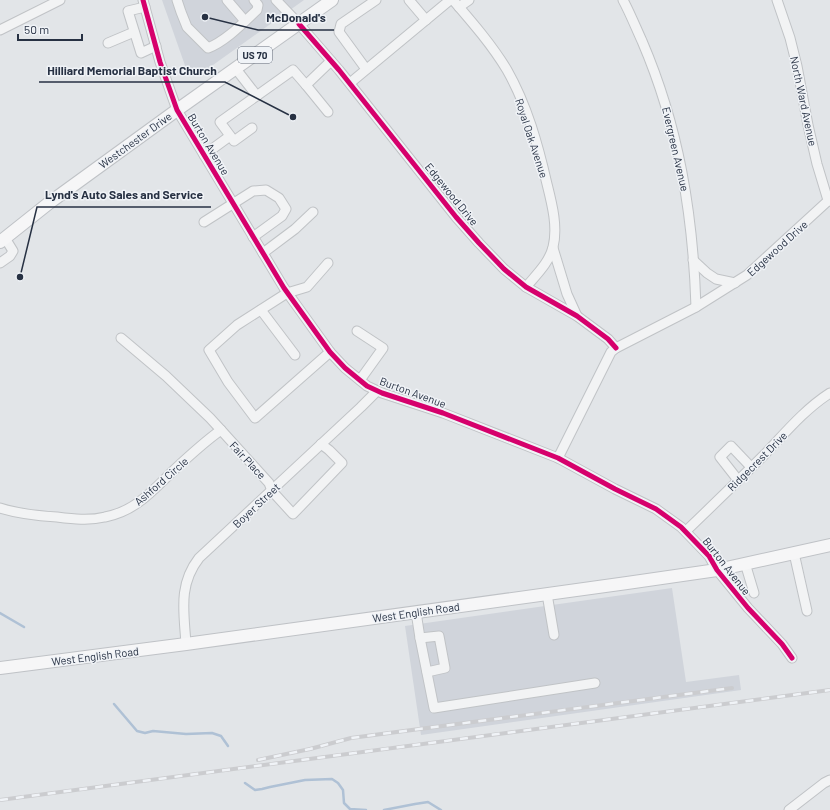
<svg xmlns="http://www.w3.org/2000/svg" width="830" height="810" viewBox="0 0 830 810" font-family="Barlow,sans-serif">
	<rect width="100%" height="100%" fill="#e2e5e8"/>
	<!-- built -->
	<g fill="#d0d4db">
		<path d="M162,0H304L199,75L188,74Z"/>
		<path d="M672,588L686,682L739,675L741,690L421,735L405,626Z"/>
	</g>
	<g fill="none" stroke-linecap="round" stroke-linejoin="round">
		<!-- stream -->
		<g stroke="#afc1d5" stroke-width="2.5">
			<path d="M0,613L24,627"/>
			<path d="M114,704L137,731L145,733L153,731L186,734L212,733L221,736L228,746"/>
			<path d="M245,783L255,790L262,789L270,787L305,780L332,779L338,783L343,790L344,803L350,809L366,810"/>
			<path d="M384,810L415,804L428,802L441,810"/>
		</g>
		<defs>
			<g id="minor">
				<path d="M143,0L160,62L177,110L284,288L330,352L345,368L367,386L382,393L443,413L558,458L615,489L656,509L681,527L709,556L717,570L748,608L782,644L792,658"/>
				<path d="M177,0L181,12L187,27L208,48C226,41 243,23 257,10L258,5L254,0"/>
				<path d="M227,0L245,21"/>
				<path d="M276,0L299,24L339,70L456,217L479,243L504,269L526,287L577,316L608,339L616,348"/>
				<path d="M409,0L426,20"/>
				<path d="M453,0C472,22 492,45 507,70C527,105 538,145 547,184C552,204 558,227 553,247C549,263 536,275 526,287"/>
				<path d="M623,0C630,13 636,28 642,41C679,127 693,214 696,307"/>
				<path d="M777,0L790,38L797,66L808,125L817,164L827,197L830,201"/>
				<path d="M145,7L128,11L141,53L156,46"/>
				<path d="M459,7L469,0"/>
				<path d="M0,30L60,0"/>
				<path d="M108,43L134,32"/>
				<path d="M236,69L257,96"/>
				<path d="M366,69L339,32L341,24L376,0"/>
				<path d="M350,83L450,0"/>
				<path d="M306,85L328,112"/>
				<path d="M252,128L234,141L220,122L293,70L306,85L331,61"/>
				<path d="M204,155L230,136"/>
				<path d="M204,222L253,191L266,190L279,198L286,209L282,216L253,237"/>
				<path d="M553,248L567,294L577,316"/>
				<path d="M263,253L295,229L313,212"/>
				<path d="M693,260L707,273L716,279L735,283"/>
				<path d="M0,263L10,256L13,251L5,238"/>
				<path d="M328,263L307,287L287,293L237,325L209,350L228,382L255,418L330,352"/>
				<path d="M261,310L295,355"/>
				<path d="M357,331L383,348L360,380"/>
				<path d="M121,338L166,376L210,418L221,430L269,483L272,491L293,514L342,463L329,450L321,444"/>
				<path d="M558,458L611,352L616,348L696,307L747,275L830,199"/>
				<path d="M738,480L720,457L731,446L751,467"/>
				<path d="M0,508C16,513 40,516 57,517C73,519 89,521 105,517C136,511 153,490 174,470C189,456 204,442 221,430"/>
				<path d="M686,531C712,506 739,480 765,454C785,433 805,409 830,393"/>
				<path d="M794,553L807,611"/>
				<path d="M745,563L754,593"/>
				<path d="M547,594L554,635"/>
				<path d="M416,612L420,638L434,708L595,683"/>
				<path d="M420,638L439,636L445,668L427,672"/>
				<path d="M186,644C184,612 178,585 199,558L361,407L377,391"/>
				<path d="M789,810L824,783L830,780"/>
			</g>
			<g id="major">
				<path d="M0,242L49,203L177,110L332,0"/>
				<path d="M0,668L186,644L627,583L717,570L830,545"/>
			</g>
		</defs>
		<!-- minor casing -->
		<use href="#minor" stroke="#c0c3c6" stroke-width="11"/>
		<!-- major casing -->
		<use href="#major" stroke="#bfc2c6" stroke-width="14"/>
		<!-- minor -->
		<use href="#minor" stroke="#f2f3f4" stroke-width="9"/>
		<!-- major -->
		<use href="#major" stroke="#f6f6f7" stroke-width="12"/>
		<defs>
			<g id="rail">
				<path d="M258,760L310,749L351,738L732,688"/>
				<path d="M0,800L830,690"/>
			</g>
		</defs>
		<!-- rail casing -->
		<use href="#rail" stroke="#cbcccf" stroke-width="4"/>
		<!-- rail -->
		<use href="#rail" stroke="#f0f3f7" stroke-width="2.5" stroke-dasharray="8" stroke-linecap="butt"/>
		<defs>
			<g id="cycleway">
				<path d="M143,0L160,62L177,110L284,288L330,352L345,368L367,386L382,393L443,413L558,458L615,489L656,509L681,527L709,556L717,570L748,608L782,644L792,658"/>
				<path d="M299,24L339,70L456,217L479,243L504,269L526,287L577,316L608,339L616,348"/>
			</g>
		</defs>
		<!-- cycleway casing -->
		<use href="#cycleway" stroke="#f0f3f7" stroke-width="8"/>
		<!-- cycleway -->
		<use href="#cycleway" stroke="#d6006c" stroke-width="5"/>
	</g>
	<g text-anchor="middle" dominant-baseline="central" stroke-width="3" stroke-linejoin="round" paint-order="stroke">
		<!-- shield labels -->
		<rect fill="#f0f3f7" stroke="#636b79" stroke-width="1" x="238" y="47" width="34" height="16" rx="3"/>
		<g font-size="10" font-weight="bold" fill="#273143">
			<text x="255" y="55">US 70</text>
		</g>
		<!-- street labels -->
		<g font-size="11" fill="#273143" stroke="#f0f3f7">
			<text transform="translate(804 101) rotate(78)">North Ward Avenue</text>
			<text transform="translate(532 138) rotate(72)">Royal Oak Avenue</text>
			<text transform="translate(135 140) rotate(-36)">Westchester Drive</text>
			<text transform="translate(209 144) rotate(59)">Burton Avenue</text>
			<text transform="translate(676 149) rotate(77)">Evergreen Avenue</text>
			<text transform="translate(452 194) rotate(51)">Edgewood Drive</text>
			<text transform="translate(777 248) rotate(-42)">Edgewood Drive</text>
			<text transform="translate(413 392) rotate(20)">Burton Avenue</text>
			<text transform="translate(248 460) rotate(47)">Fair Place</text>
			<text transform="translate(757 461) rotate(-45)">Ridgecrest Drive</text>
			<text transform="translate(161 481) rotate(-41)">Ashford Circle</text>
			<text transform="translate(256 505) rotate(-43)">Boyer Street</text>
			<text transform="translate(727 566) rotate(52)">Burton Avenue</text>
			<text transform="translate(416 612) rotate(-8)">West English Road</text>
			<text transform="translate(95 656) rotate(-7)">West English Road</text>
		</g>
	</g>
	<!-- callouts -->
	<path fill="none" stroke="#273143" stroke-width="1.5" d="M205 17L258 30H334M293 117L225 82H39M20 277L37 207H211"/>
	<g fill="#273143" stroke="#f0f3f7" stroke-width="1.5">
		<circle cx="205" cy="17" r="4"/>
		<circle cx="293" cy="117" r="4"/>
		<circle cx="20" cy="277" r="4"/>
	</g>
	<g font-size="12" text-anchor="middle" font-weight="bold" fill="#273143" stroke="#f0f3f7" stroke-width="3" stroke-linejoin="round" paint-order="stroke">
		<text x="296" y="22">McDonald's</text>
		<text x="132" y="75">Hilliard Memorial Baptist Church</text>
		<text x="124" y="199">Lynd's Auto Sales and Service</text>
	</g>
	<!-- scale -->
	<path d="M18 34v6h64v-6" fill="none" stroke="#273143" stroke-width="2"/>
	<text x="24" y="34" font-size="12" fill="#273143" stroke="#f0f3f7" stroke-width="3" paint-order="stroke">50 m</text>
</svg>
